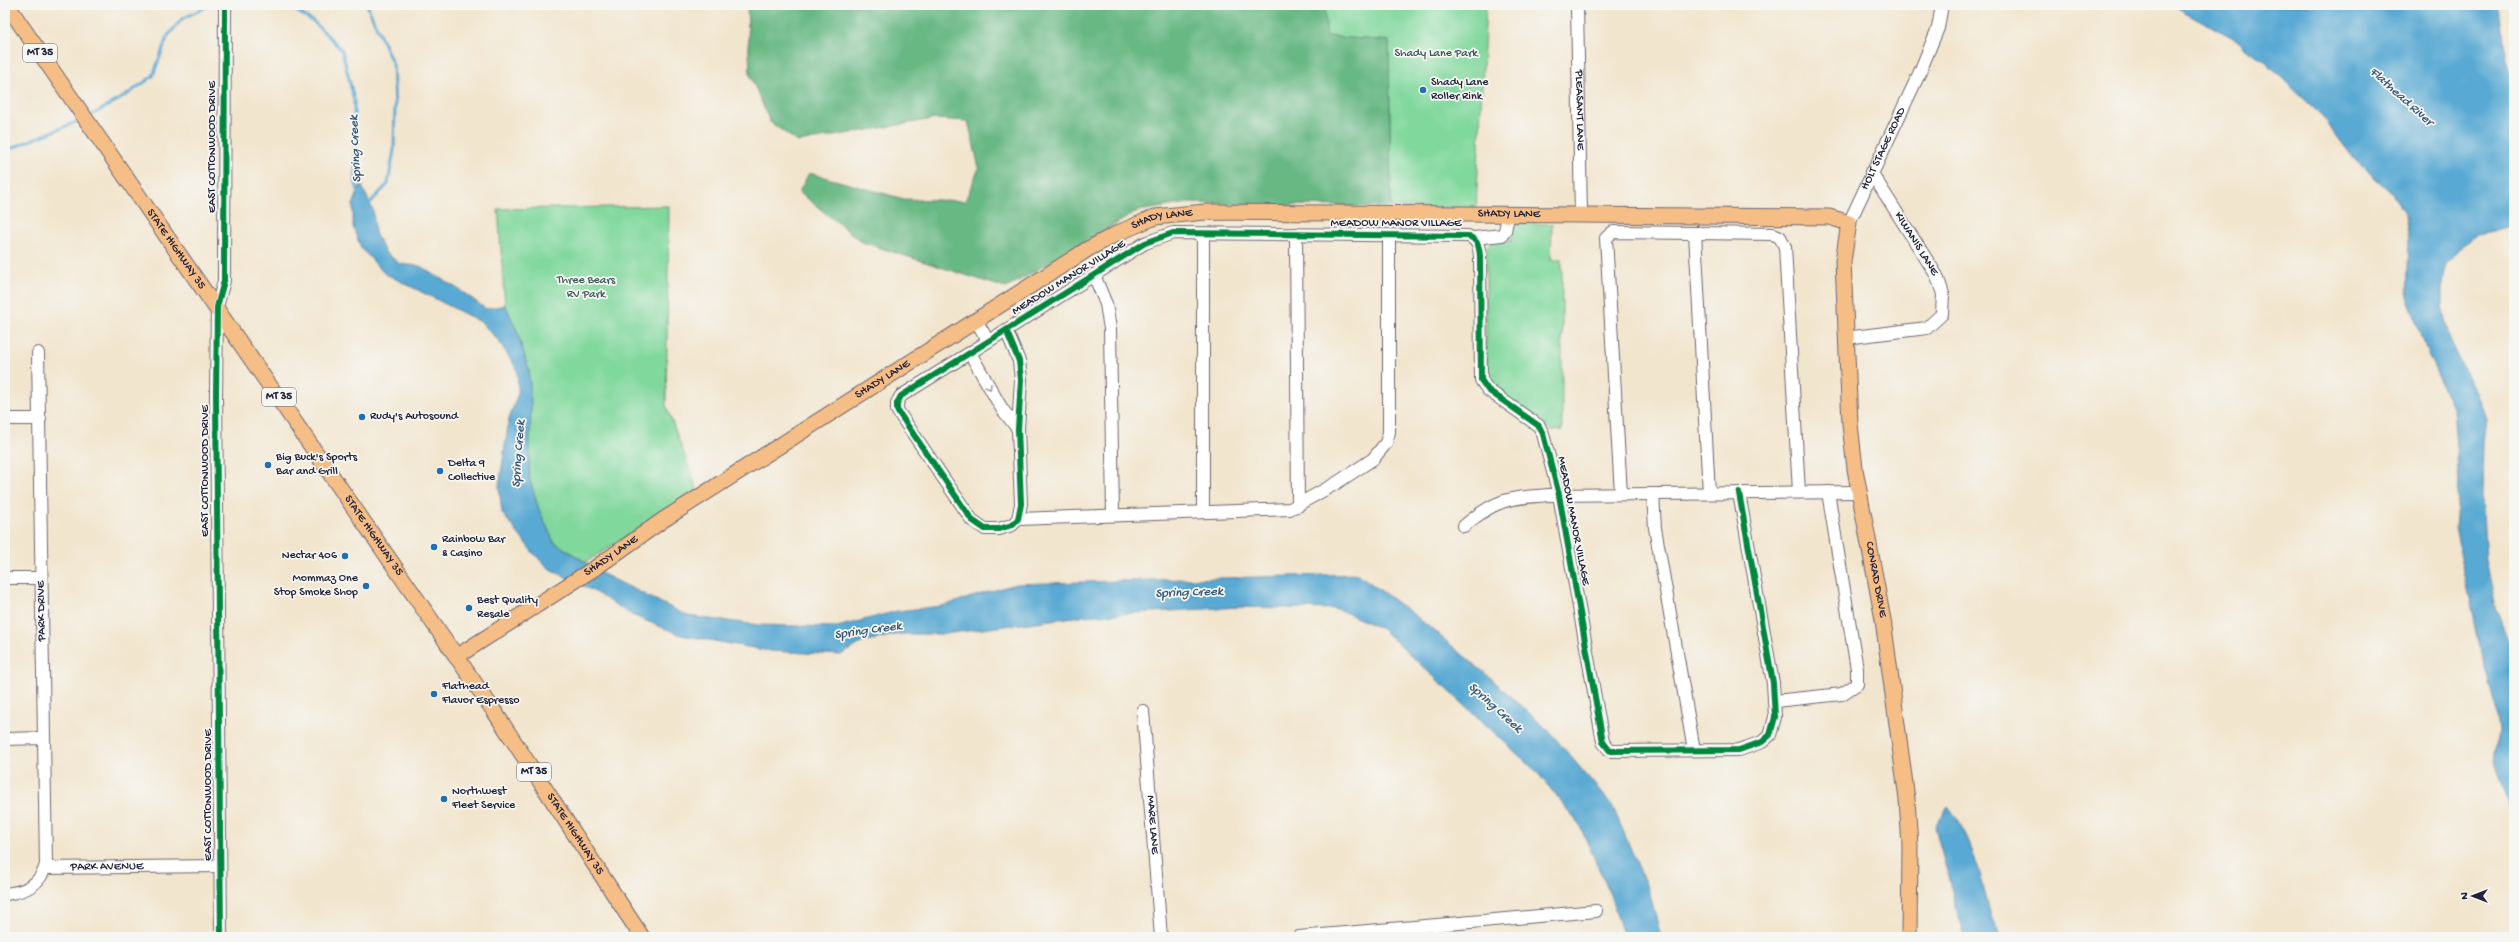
<svg xmlns="http://www.w3.org/2000/svg" width="2519" height="942" viewBox="0 0 2519 942" font-family="'Gochi Hand',sans-serif">
	<rect width="100%" height="100%" fill="#f6f6f2"/>
	<filter id="ink" filterUnits="userSpaceOnUse"><feTurbulence type="fractalNoise" baseFrequency=".025" numOctaves="2"/><feDisplacementMap in="SourceGraphic" scale="8" xChannelSelector="R" yChannelSelector="G"/><feConvolveMatrix kernelMatrix="1 2 1 2 8 2 1 2 1" color-interpolation-filters="sRGB"/></filter>
	<filter id="wash" filterUnits="userSpaceOnUse"><feTurbulence type="fractalNoise" baseFrequency=".012" numOctaves="4" result="noise"/><feDisplacementMap in="SourceGraphic" scale="16" xChannelSelector="R" yChannelSelector="G"/><feGaussianBlur stdDeviation="0.9" result="paint"/><feColorMatrix in="noise" values="0 0 0 0 0 0 0 0 0 0 0 0 0 0 0 0 0 1.4 0 .05"/><feComposite in="paint" operator="in"/></filter>
	<g filter="url(#wash)">
		<rect width="100%" height="100%" fill="#f2e5ce"/>
		<!-- green -->
		<g fill="#81d89d" stroke="#527d6c">
			<path d="M1325,5H1486L1476,209L1391,207L1389,41L1326,36Z"/>
			<path d="M669,206L666,405L698,492L586,562L554,542L539,510L529,477L531,404L529,371L517,331L505,305L498,209Z"/>
			<path d="M1514,224H1552L1551,259H1562V430L1551,431L1540,419L1489,386L1486,371V248L1493,241H1511Z"/>
		</g>
		<!-- forest -->
		<path fill="#68b884" stroke="#456d60" d="M747,5H1325L1326,36L1389,41L1391,207L1188,203L1138,211L1006,288L862,242L799,192L809,173L904,199L965,201L979,168L968,121L934,119L798,142L770,122L750,75Z"/>
		<!-- water -->
		<g fill="#58a9d3" stroke="#3d6687">
			<path d="M2172,5H2497C2505,30 2503,58 2514,80V230L2508,228L2477,234L2461,247L2447,264L2442,285V306L2451,345L2476,392L2486,420L2483,442L2482,496L2486,562L2497,611L2514,654V820L2495,761L2499,731L2495,702L2479,642L2455,528L2459,483L2453,409L2428,354L2407,296L2409,238L2404,210L2393,194L2355,160L2320,114L2265,62L2235,39Z"/>
			<path d="M361,184L373,210L375,233L385,252L400,264L420,266L460,290L486,309L505,305L517,331L529,371L531,404L529,477L539,510L554,542L603,574L688,616L759,625L837,627L897,611L942,606L1015,584L1358,574L1417,617L1486,674L1549,731L1612,805L1650,894L1661,937H1624L1608,889L1579,824L1537,772L1382,629L1338,609L1240,607L1082,616L944,634H898L863,642L841,655L770,651L681,635L632,615L593,591L550,569L534,554L502,513L499,487L509,419L518,393L517,369L498,340L481,322L384,273L361,248L353,227V205Z"/>
			<path d="M1948,806C1965,827 1974,854 1982,881C1989,905 1987,916 2003,937H1964L1935,827Z"/>
		</g>
		<g fill="none" stroke-linecap="round" stroke-linejoin="round">
			<!-- stream -->
			<g stroke="#58a9d3" stroke-width="3">
				<path d="M287,5L314,22L342,50L354,100L355,180L359,194"/>
				<path d="M367,5L393,65L395,107L394,150L388,184L368,205"/>
				<path d="M90,116L125,96L153,76L167,37L182,19L210,5"/>
				<path d="M5,151L81,120"/>
			</g>
		</g>
	</g>
	<g filter="url(#ink)">
		<g fill="none" stroke-linecap="round" stroke-linejoin="round">
			<defs>
				<g id="minor">
					<path id="s1" d="M1577,5L1581,215"/>
					<path id="s2" d="M1849,223L1919,74L1938,28L1942,5"/>
					<path d="M1695,233L1709,493"/>
					<path d="M1203,234V512"/>
					<path d="M1296,234L1298,506"/>
					<path d="M1474,238L1502,235L1505,231L1508,216"/>
					<path d="M1094,275L1106,304L1110,329L1113,515"/>
					<path d="M976,320L988,341"/>
					<path d="M1006,330L1019,361L1021,380L1018,429L1021,504L1018,519L1012,525L999,529H985L972,520L897,410V403L901,396L1145,243L1173,233L1468,236C1478,240 1479,246 1480,256L1481,380L1488,390L1539,426L1543,434L1559,495L1603,742L1610,751L1739,750L1762,742L1770,735L1775,717L1773,683L1739,493"/>
					<path d="M1845,338L1927,328L1942,314L1943,294L1937,276L1871,172"/>
					<path d="M970,353L1002,409L1018,429"/>
					<path d="M5,419H40"/>
					<path d="M1621,494L1606,238L1613,232L1773,234L1780,237L1785,247L1799,492"/>
					<path d="M1653,494L1655,528L1694,750"/>
					<path d="M1018,519L1290,509L1335,484L1373,459L1386,443L1389,432V235"/>
					<path d="M1464,526C1496,499 1508,498 1549,495L1859,492"/>
					<path d="M5,578H41"/>
					<path d="M1775,701L1842,694L1857,684V669L1828,492"/>
					<path id="s3" d="M1143,711L1161,937"/>
					<path d="M5,739L44,738"/>
					<path id="s4" d="M45,868L220,866"/>
					<path d="M5,894C25,892 40,885 46,865L38,353"/>
					<path d="M221,937L216,396L217,307L224,281L225,5"/>
					<path d="M1299,937L1596,911"/>
				</g>
				<g id="major">
					<path id="s5" d="M7,5L494,711L642,937"/>
					<path id="s6" d="M456,657L598,566L663,520L1088,249L1118,233L1155,217L1205,212L1829,217L1849,223L1843,261L1850,424L1855,469L1883,620L1907,799L1910,846L1909,937"/>
				</g>
			</defs>
			<!-- minor casing -->
			<use href="#minor" stroke="#6b666e" stroke-width="14"/>
			<!-- major casing -->
			<use href="#major" stroke="#6b666e" stroke-width="17"/>
			<!-- minor -->
			<use href="#minor" stroke="#fff" stroke-width="12"/>
			<!-- major -->
			<use href="#major" stroke="#f6be87" stroke-width="15"/>
			<defs>
				<g id="cycleway">
					<path d="M1006,330L1019,361L1021,380L1018,429L1021,504L1018,519L1012,525L999,529H985L972,520L897,410V403L901,396L1145,243L1173,233L1468,236C1478,240 1479,246 1480,256L1481,380L1488,390L1539,426L1543,434L1559,495L1603,742L1610,751L1739,750L1762,742L1770,735L1775,717L1773,683L1739,493"/>
					<path d="M221,937L216,396L217,307L224,281L225,5"/>
				</g>
			</defs>
			<!-- cycleway casing -->
			<use href="#cycleway" stroke="#f6f6f2" stroke-width="8"/>
			<!-- cycleway -->
			<use href="#cycleway" stroke="#00873e" stroke-width="6"/>
		</g>
		<!-- one-way arrows -->
		<defs><path id="oneway-chevron" d="M-2-3.5L2.5 0L-2 3.5" fill="none" stroke-width="1.6" stroke-linecap="round" stroke-linejoin="round"/></defs>
		<use stroke="#9c9ca7" href="#oneway-chevron" transform="translate(989 387) rotate(60)"/>
	</g>
	<!-- markers -->
	<g fill="#1f6fb2" stroke="#f6f6f2" stroke-width="1.5">
		<circle cx="1423" cy="90" r="4"/>
		<circle cx="362" cy="417" r="4"/>
		<circle cx="268" cy="465" r="4"/>
		<circle cx="440" cy="471" r="4"/>
		<circle cx="434" cy="547" r="4"/>
		<circle cx="345" cy="556" r="4"/>
		<circle cx="366" cy="586" r="4"/>
		<circle cx="469" cy="608" r="4"/>
		<circle cx="434" cy="694" r="4"/>
		<circle cx="444" cy="799" r="4"/>
	</g>
	<g text-anchor="middle" dominant-baseline="central" stroke-width="3.5" stroke-linejoin="round" paint-order="stroke">
		<!-- shield labels -->
		<g fill="#f6f6f2" stroke="#626272" stroke-width="1">
			<rect x="23" y="44" width="34" height="18" rx="3"/>
			<rect x="262" y="388" width="34" height="18" rx="3"/>
			<rect x="517" y="763" width="34" height="18" rx="3"/>
		</g>
		<g font-size="11" font-weight="bold" fill="#22223b">
			<text x="40" y="53">MT 35</text>
			<text x="279" y="397">MT 35</text>
			<text x="534" y="772">MT 35</text>
		</g>
		<!-- park labels -->
		<g font-size="12" fill="#3e5958" stroke="#f6f6f2">
			<text x="1436" y="54">Shady Lane Park</text>
			<text x="586" y="281">Three Bears<tspan x="586" dy="14">RV Park</tspan></text>
		</g>
		<!-- poi labels -->
		<g font-size="12" fill="#22223b" stroke="#f6f6f2" text-anchor="start">
			<text x="1431" y="83">Shady Lane<tspan x="1431" dy="14">Roller Rink</tspan></text>
			<text x="370" y="417">Rudy's Autosound</text>
			<text x="276" y="458">Big Buck's Sports<tspan x="276" dy="14">Bar and Grill</tspan></text>
			<text x="448" y="464">Delta 9<tspan x="448" dy="14">Collective</tspan></text>
			<text x="442" y="540">Rainbow Bar<tspan x="442" dy="14">&amp; Casino</tspan></text>
			<text x="337" y="556" text-anchor="end">Nectar 406</text>
			<text x="358" y="579" text-anchor="end">Mommaz One<tspan x="358" dy="14">Stop Smoke Shop</tspan></text>
			<text x="477" y="601">Best Quality<tspan x="477" dy="14">Resale</tspan></text>
			<text x="442" y="687">Flathead<tspan x="442" dy="14">Flavor Espresso</tspan></text>
			<text x="452" y="792">Northwest<tspan x="452" dy="14">Fleet Service</tspan></text>
		</g>
		<!-- street labels -->
		<g font-size="12" fill="#22223b" stroke="#f6f6f2">
			<text stroke="none"><textPath href="#s1" startOffset="105">PLEASANT LANE</textPath></text>
			<text transform="translate(213 147) rotate(-90)">EAST COTTONWOOD DRIVE</text>
			<text stroke="none"><textPath href="#s2" startOffset="82">HOLT STAGE ROAD</textPath></text>
			<text stroke="none"><textPath href="#s6" startOffset="1181">SHADY LANE</textPath></text>
			<text stroke="none"><textPath href="#s6" startOffset="833">SHADY LANE</textPath></text>
			<text x="1396" y="224">MEADOW MANOR VILLAGE</text>
			<text transform="translate(1916 244) rotate(58)">KIWANIS LANE</text>
			<text stroke="none"><textPath href="#s5" startOffset="297">STATE HIGHWAY 35</textPath></text>
			<text transform="translate(1069 278) rotate(-32)">MEADOW MANOR VILLAGE</text>
			<text stroke="none"><textPath href="#s6" startOffset="509">SHADY LANE</textPath></text>
			<text transform="translate(206 471) rotate(-90)">EAST COTTONWOOD DRIVE</text>
			<text transform="translate(1573 521) rotate(79)">MEADOW MANOR VILLAGE</text>
			<text stroke="none"><textPath href="#s5" startOffset="645">STATE HIGHWAY 35</textPath></text>
			<text stroke="none"><textPath href="#s6" startOffset="185">SHADY LANE</textPath></text>
			<text stroke="none"><textPath href="#s6" startOffset="1881">CONRAD DRIVE</textPath></text>
			<text transform="translate(42 611) rotate(-91)">PARK DRIVE</text>
			<text transform="translate(209 795) rotate(-90)">EAST COTTONWOOD DRIVE</text>
			<text stroke="none"><textPath href="#s3" startOffset="114">MARE LANE</textPath></text>
			<text stroke="none"><textPath href="#s5" startOffset="1005">STATE HIGHWAY 35</textPath></text>
			<text stroke="none"><textPath href="#s4" startOffset="62">PARK AVENUE</textPath></text>
		</g>
		<!-- water labels -->
		<g font-size="13" font-style="italic" fill="#385878" stroke="#f6f6f2">
			<text transform="translate(2401 97) rotate(42)">Flathead River</text>
			<text transform="translate(356 149) rotate(-93)">Spring Creek</text>
			<text transform="translate(519 454) rotate(-86)">Spring Creek</text>
			<text transform="translate(1189 593) rotate(-2)">Spring Creek</text>
			<text transform="translate(868 631) rotate(-8)">Spring Creek</text>
			<text transform="translate(1495 708) rotate(42)">Spring Creek</text>
		</g>
	</g>
	<!-- margin -->
	<rect width="2519" height="942" fill="none" stroke="#f6f6f2" stroke-width="20"/>
	<!-- north arrow -->
	<g transform="translate(2473 896) rotate(270)" stroke="#f6f6f2" stroke-width="3" paint-order="stroke">
	<path d="M0-3L7 15L0 10L-7 15Z" fill="#22223b"/>
	<text y="-6" font-size="11" font-weight="bold" text-anchor="middle" fill="#22223b">N</text>
	</g>
</svg>
